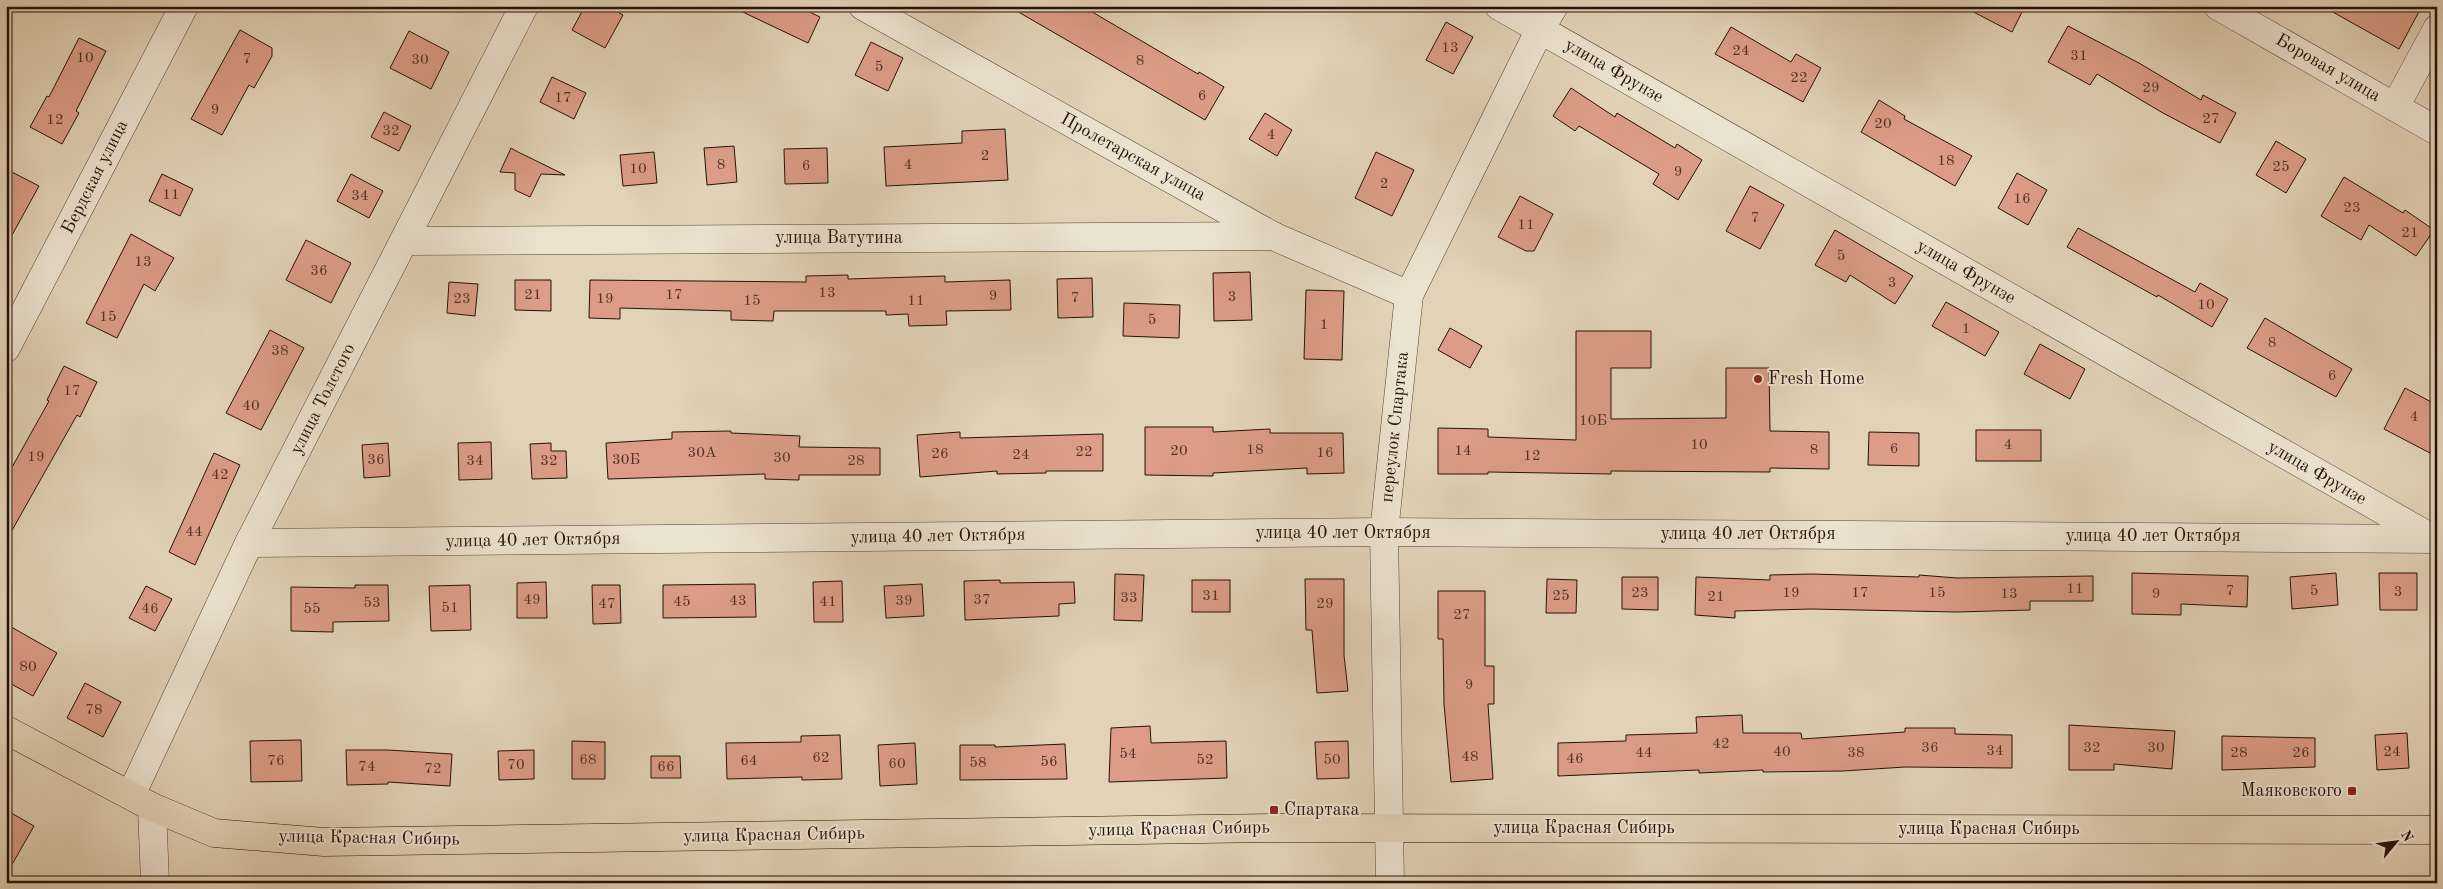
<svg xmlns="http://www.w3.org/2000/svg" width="2443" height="889" viewBox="0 0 2443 889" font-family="'Old Standard TT',serif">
	<rect width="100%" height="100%" fill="#e2d3b7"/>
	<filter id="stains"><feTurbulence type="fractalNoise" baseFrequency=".004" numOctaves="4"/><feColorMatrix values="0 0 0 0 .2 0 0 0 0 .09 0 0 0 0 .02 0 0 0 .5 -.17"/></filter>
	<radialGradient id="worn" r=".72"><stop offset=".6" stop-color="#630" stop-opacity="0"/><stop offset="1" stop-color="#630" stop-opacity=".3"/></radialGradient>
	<!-- building -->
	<g fill="#dc9c87" stroke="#271007">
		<path d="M585,6H607L623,15L605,48L572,30Z"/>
		<path d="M730,6H797L820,17L808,43Z"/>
		<path d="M1008,6H1082L1198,74L1199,72L1224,87L1205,120Z"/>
		<path d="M1962,6H2025L2012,32Z"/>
		<path d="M2322,6H2422L2399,49Z"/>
		<path d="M1446,22L1473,37L1453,74L1426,60Z"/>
		<path d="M2068,26L2139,63L2201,100L2203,95L2236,113L2220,143L2163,113L2097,74L2090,85L2048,62Z"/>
		<path d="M1731,27L1791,62L1796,54L1821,68L1803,102L1715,54Z"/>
		<path d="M240,30L272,48V56L254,88L249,85L222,135L191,119Z"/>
		<path d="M409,31L449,52L431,89L390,68Z"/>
		<path d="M79,38L106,51L76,111L79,113L62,144L30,127L47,96L49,97Z"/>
		<path d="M871,42L903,58L888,91L855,75Z"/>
		<path d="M552,77L586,93L574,119L540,102Z"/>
		<path d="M1571,88L1615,117L1617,113L1675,148L1677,144L1702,160L1678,200L1653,184L1659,174L1579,126L1575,131L1553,116Z"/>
		<path d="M1879,100L1905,116L1904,119L1972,156L1955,186L1861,132Z"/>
		<path d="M384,112L411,126L399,151L371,137Z"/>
		<path d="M1265,113L1292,130L1277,156L1249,139Z"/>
		<path d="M1005,129L1008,180L886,186L884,147L962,143V131Z"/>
		<path d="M2276,141L2306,159L2286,193L2256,175Z"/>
		<path d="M734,146L737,182L707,185L704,148Z"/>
		<path d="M511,148L516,151L565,175L541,174L530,197L515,190V173L500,172Z"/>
		<path d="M827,148L828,183L785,184L784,149Z"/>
		<path d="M654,152L657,183L623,186L620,155Z"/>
		<path d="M1376,152L1414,170L1392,216L1355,198Z"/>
		<path d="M6,169L39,186L6,246Z"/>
		<path d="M2017,173L2047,190L2028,225L1998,208Z"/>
		<path d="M162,174L193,189L180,216L149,201Z"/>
		<path d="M351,174L383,191L369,218L337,201Z"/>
		<path d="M2344,177L2403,213L2405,210L2434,230L2416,256L2369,225L2361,240L2321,216Z"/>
		<path d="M1750,186L1784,205L1760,249L1726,231Z"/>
		<path d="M1520,196L1553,214L1534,251H1526L1498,237Z"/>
		<path d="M2078,228L2195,292L2200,283L2228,299L2212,327L2158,295L2157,297L2067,247Z"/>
		<path d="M1835,230L1913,276L1895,304L1850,275L1846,282L1815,265Z"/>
		<path d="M131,234L174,258L155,291L144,284L117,338L86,323Z"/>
		<path d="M306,240L351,263L331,303L286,280Z"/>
		<path d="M1250,272L1252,320L1214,321L1213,273Z"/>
		<path d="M848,275V279L945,276V282L1010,280L1011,310L946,311L947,325L909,326L908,314L886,315V311H774L773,321L731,320V311L620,308V319L589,318L590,280L806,282V276Z"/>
		<path d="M1092,278L1093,317L1058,318L1057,279Z"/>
		<path d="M515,280H551V311L515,310Z"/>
		<path d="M449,282L478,284L475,316L447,313Z"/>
		<path d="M1306,290L1344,291L1342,360L1304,359Z"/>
		<path d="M1946,302L1999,332L1985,356L1932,326Z"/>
		<path d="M1124,303L1180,305L1179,338L1123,336Z"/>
		<path d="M2265,318L2352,369L2336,397L2247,348Z"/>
		<path d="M1450,328L1482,346L1470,368L1438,350Z"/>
		<path d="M270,330L304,348L261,430L226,413Z"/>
		<path d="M1576,331H1651V368H1611V419L1726,418V368H1769L1770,431L1829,432V469L1770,468V472L1611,471V474L1488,472V474H1438V428L1488,429V437L1576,440Z"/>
		<path d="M2040,344L2085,369L2070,399L2024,374Z"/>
		<path d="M64,366L97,382L80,417L77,415L6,541V478L49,401L47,400Z"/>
		<path d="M2405,388L2437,405V441L2430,453L2384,429Z"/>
		<path d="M1145,427H1213V432L1270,429V433H1343L1344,473L1307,474V468L1213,473V476L1145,475Z"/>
		<rect x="1976" y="430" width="65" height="31"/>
		<path d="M731,431V433L800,436L799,447L880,448V475H799V480L765,479V474L608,479L606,443L672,439V432Z"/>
		<path d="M960,432V438L1103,434V471H1046V473L997,474V471L920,477L917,435Z"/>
		<path d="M1869,432L1919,433V466L1868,465Z"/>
		<path d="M491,442L492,479L459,480L458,443Z"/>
		<path d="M388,443L390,476L364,478L362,445Z"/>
		<path d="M551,443V451H566L567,478L532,479L530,444Z"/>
		<path d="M214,453L240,465L195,565L169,552Z"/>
		<path d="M2132,573L2248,576L2247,607L2181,604V615L2132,614Z"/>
		<path d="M2336,573L2338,605L2292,609L2290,577Z"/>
		<path d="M2379,573H2417V610H2380Z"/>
		<path d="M1115,574L1144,575L1142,621L1114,620Z"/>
		<path d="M1811,574L1919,577V575L1957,578L2093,576V601H2030V610L1956,612L1811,609L1735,611V618L1695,615L1696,577L1770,580V575Z"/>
		<path d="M1622,577H1658V610L1622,609Z"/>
		<path d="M1305,579H1344V655L1348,691L1317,693L1312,630H1306Z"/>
		<path d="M1547,579L1577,580L1576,613H1546Z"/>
		<path d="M1000,580V583L1074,582L1075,603L1059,604V616L965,620L964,581Z"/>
		<rect x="1192" y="580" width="38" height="32"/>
		<path d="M842,581L843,622H814L813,582Z"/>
		<path d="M546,582L547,618H517V583Z"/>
		<path d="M755,584L756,617L663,618V585Z"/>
		<path d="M922,584L924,616L886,618L884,586Z"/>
		<path d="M355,585H388L389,621L333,622V632L291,631V587L355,588Z"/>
		<path d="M470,585L471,630L431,631L429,586Z"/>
		<path d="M592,585H620L621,623L593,624Z"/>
		<path d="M146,586L172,599L155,631L129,618Z"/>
		<path d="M1438,591H1485V666H1494V704H1488L1493,779L1451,782L1444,704L1443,639H1438Z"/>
		<path d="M6,624L57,653L33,696L6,681Z"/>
		<path d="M85,683L121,702L103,737L67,718Z"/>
		<path d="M1742,715L1743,733H1801L1802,739L1905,732V728H1955V734L2012,735V768L1905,767L1843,771L1763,772V770L1699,773V770L1558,776V743L1626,741V735L1697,733L1696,717Z"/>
		<path d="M2069,725L2175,731L2172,769L2114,764V770H2069Z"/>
		<path d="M1150,726L1151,743L1226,741L1227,778L1109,782L1111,728Z"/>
		<path d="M2407,733L2409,768L2377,770L2375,735Z"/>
		<path d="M840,735L842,779L802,780V777L727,779L726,743L801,742V736Z"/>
		<path d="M2222,736L2315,738V767L2222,770Z"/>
		<path d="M301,740L302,781L251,782L250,741Z"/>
		<path d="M572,741L605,742V779H572Z"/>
		<path d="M1348,741L1349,778L1317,779L1315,742Z"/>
		<path d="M915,743L917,784L880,786L878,745Z"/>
		<path d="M1065,744L1067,779L960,780V745H995V747Z"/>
		<path d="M346,750H388L452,754L450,786L388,782V784L347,785Z"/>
		<path d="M534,750V779L499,780L498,751Z"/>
		<path d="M651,756H680L681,778H651Z"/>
		<path d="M6,810L34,826L6,875Z"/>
	</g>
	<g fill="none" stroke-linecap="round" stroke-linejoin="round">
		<defs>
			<g id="minor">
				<path d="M863,6L1273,236L1409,295"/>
				<path d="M1499,6L2430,537"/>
				<path d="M2218,6L2437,131"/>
				<path d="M2395,107L2437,29"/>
				<path d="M405,241L1273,236"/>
				<path d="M6,348L184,6"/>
				<path d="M249,543L1384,532L2437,539"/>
				<path d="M131,795L249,543L524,6"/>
				<path d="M152,807L155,883"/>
				<path d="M1390,883L1384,532L1409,295L1540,29L1554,6"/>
			</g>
			<path id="major" d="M6,730L152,807L214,833L324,842L1279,828L2437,830"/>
		</defs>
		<!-- minor casing -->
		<use href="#minor" stroke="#564133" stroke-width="29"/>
		<!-- major casing -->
		<use href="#major" stroke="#271007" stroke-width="29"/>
		<!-- minor -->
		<use href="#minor" stroke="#ece2d0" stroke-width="28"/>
		<!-- major -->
		<use href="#major" stroke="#e2d3b7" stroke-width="28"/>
	</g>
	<!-- markers -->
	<g fill="#8f2418" stroke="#ece2d0" stroke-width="2">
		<circle cx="1758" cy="379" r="5"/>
		<rect x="2347" y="786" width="10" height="10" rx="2.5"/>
		<rect x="1269" y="805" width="10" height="10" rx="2.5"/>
	</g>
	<g text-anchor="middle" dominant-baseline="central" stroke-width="4" stroke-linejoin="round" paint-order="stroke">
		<!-- number labels -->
		<g font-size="15" fill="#543327">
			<text x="1450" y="48">13</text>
			<text x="1741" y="51">24</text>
			<text x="2079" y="56">31</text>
			<text x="85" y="58">10</text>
			<text x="247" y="59">7</text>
			<text x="420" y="60">30</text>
			<text x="1140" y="61">8</text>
			<text x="879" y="67">5</text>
			<text x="1799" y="78">22</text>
			<text x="2151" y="88">29</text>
			<text x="1202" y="96">6</text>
			<text x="563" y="98">17</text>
			<text x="215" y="110">9</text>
			<text x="2211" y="119">27</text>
			<text x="55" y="120">12</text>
			<text x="1883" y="124">20</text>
			<text x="391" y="131">32</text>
			<text x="1271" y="135">4</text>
			<text x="985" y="156">2</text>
			<text x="1946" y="161">18</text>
			<text x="721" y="165">8</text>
			<text x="908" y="165">4</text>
			<text x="806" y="166">6</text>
			<text x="2281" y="167">25</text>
			<text x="638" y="169">10</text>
			<text x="1678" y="172">9</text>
			<text x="1384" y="184">2</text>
			<text x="171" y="195">11</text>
			<text x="360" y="196">34</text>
			<text x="2022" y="199">16</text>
			<text x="2352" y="208">23</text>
			<text x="1755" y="218">7</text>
			<text x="1526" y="225">11</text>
			<text x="2410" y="233">21</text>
			<text x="1841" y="256">5</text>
			<text x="143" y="262">13</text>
			<text x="319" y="271">36</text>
			<text x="1892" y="283">3</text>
			<text x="827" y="293">13</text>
			<text x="533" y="295">21</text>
			<text x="674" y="295">17</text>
			<text x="993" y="296">9</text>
			<text x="1232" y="297">3</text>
			<text x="1075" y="298">7</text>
			<text x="462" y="299">23</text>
			<text x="605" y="299">19</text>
			<text x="752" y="301">15</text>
			<text x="916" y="301">11</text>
			<text x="2206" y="305">10</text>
			<text x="108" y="317">15</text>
			<text x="1152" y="320">5</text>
			<text x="1324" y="325">1</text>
			<text x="1966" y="329">1</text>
			<text x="2272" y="343">8</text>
			<text x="280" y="351">38</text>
			<text x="2332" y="376">6</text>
			<text x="72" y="391">17</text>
			<text x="251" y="406">40</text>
			<text x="2414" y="417">4</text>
			<text x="1593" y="421">10Б</text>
			<text x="1699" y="445">10</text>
			<text x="2008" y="445">4</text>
			<text x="1894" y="449">6</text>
			<text x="1255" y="450">18</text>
			<text x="1814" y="450">8</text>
			<text x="1179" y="451">20</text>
			<text x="1463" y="451">14</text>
			<text x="1084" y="452">22</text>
			<text x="702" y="453">30А</text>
			<text x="1325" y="453">16</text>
			<text x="940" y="454">26</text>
			<text x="1021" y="455">24</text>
			<text x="1532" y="456">12</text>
			<text x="36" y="457">19</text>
			<text x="782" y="458">30</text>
			<text x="376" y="460">36</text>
			<text x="626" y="460">30Б</text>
			<text x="475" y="461">34</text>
			<text x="549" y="461">32</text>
			<text x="856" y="461">28</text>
			<text x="220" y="475">42</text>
			<text x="194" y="532">44</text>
			<text x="2075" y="589">11</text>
			<text x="2230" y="591">7</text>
			<text x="2314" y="591">5</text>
			<text x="2398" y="592">3</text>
			<text x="1640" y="593">23</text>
			<text x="1791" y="593">19</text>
			<text x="1860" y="593">17</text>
			<text x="1937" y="593">15</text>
			<text x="2009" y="594">13</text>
			<text x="2156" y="594">9</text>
			<text x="1211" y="596">31</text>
			<text x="1561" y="596">25</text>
			<text x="1716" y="597">21</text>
			<text x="1129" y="598">33</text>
			<text x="532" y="600">49</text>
			<text x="982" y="600">37</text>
			<text x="738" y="601">43</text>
			<text x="904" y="601">39</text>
			<text x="682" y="602">45</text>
			<text x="828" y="602">41</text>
			<text x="372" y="603">53</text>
			<text x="607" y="604">47</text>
			<text x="1325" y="604">29</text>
			<text x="450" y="608">51</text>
			<text x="150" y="609">46</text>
			<text x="312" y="609">55</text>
			<text x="1462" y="615">27</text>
			<text x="28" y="667">80</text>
			<text x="1469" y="685">9</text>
			<text x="94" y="710">78</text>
			<text x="1721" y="744">42</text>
			<text x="1930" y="748">36</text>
			<text x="2092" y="748">32</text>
			<text x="2156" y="748">30</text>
			<text x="1995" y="751">34</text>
			<text x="1782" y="752">40</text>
			<text x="2392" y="752">24</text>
			<text x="1644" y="753">44</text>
			<text x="1856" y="753">38</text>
			<text x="2239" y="753">28</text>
			<text x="2301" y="753">26</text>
			<text x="1128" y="754">54</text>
			<text x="1470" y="757">48</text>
			<text x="821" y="758">62</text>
			<text x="1575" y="759">46</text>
			<text x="588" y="760">68</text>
			<text x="1205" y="760">52</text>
			<text x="1332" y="760">50</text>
			<text x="276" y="761">76</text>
			<text x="749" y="761">64</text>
			<text x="1049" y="762">56</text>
			<text x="978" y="763">58</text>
			<text x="897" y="764">60</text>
			<text x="516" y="765">70</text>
			<text x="367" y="767">74</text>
			<text x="666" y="767">66</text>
			<text x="433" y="769">72</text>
		</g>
		<!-- street labels -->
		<g font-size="18" fill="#271007" stroke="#ece2d0">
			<text transform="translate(2328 68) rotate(30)">Боровая улица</text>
			<text transform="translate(1614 71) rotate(30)">улица Фрунзе</text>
			<text transform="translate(1133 157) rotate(29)">Пролетарская улица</text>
			<text transform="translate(95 177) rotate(-63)">Бердская улица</text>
			<text x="839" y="238">улица Ватутина</text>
			<text transform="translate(1966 272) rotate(30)">улица Фрунзе</text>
			<text transform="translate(323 399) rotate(-63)">улица Толстого</text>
			<text transform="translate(1395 427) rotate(-84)">переулок Спартака</text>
			<text transform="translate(2317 473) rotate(30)">улица Фрунзе</text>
			<text x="1343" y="533">улица 40 лет Октября</text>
			<text x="1748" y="534">улица 40 лет Октября</text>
			<text transform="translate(938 536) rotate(-1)">улица 40 лет Октября</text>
			<text x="2153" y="536">улица 40 лет Октября</text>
			<text transform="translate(533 540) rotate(-1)">улица 40 лет Октября</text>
			<text x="1584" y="828">улица Красная Сибирь</text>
			<text transform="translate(1179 829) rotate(-1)">улица Красная Сибирь</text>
			<text x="1989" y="829">улица Красная Сибирь</text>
			<text transform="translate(774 835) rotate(-1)">улица Красная Сибирь</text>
			<text transform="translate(369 838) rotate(1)">улица Красная Сибирь</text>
		</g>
		<!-- poi labels -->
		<g font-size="18" fill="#271007" stroke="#ece2d0" text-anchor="start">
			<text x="1768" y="379">Fresh Home</text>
			<text x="2342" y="791" text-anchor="end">Маяковского</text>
			<text x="1284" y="810">Спартака</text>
		</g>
	</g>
	<!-- margin -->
	<rect width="2443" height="889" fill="none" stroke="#e2d3b7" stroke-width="25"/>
	<rect x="8" y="8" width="2428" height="874" fill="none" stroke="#271007" stroke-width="2.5"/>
	<rect x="12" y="12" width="2418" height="864" fill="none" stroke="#271007"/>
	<!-- north arrow -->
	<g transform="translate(2396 842) rotate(61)" stroke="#ece2d0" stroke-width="4" paint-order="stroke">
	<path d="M0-4L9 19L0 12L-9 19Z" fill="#271007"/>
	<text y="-8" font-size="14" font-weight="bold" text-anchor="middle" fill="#271007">N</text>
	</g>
	<rect width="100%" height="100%" filter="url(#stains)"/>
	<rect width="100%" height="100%" fill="url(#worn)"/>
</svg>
